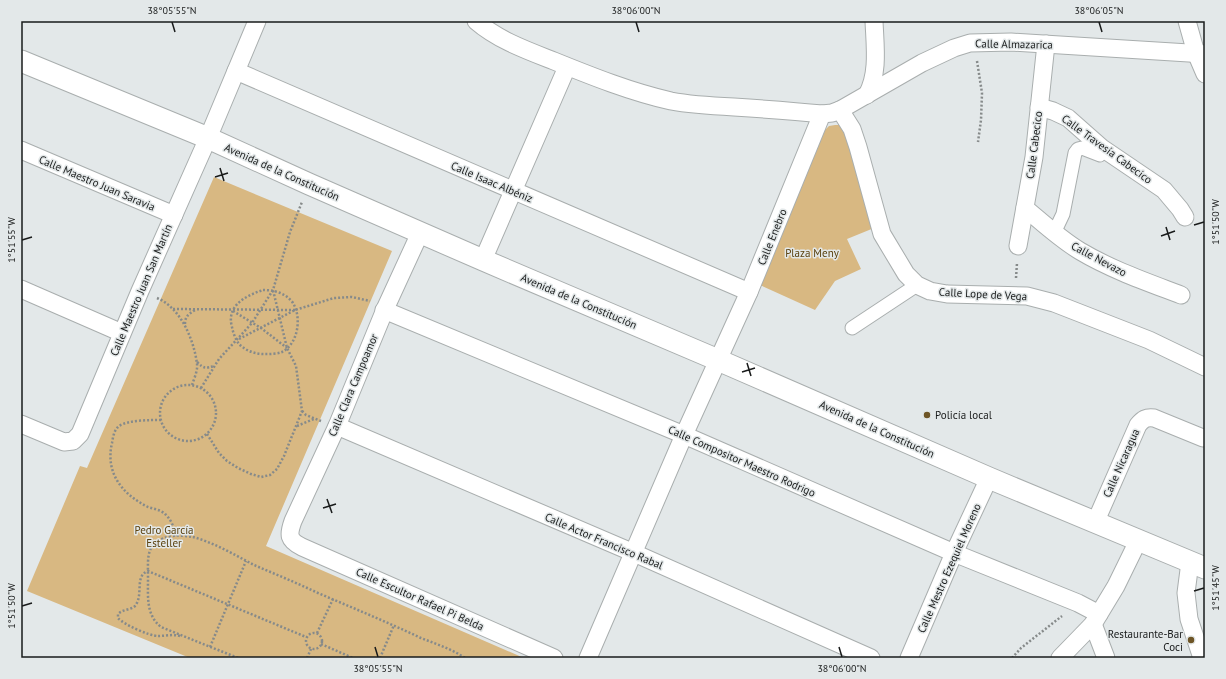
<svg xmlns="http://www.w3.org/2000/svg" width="1226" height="679" viewBox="0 0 1226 679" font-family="'PT Sans',sans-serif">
	<rect width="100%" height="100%" fill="#e3e8e9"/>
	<!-- green -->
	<g fill="#d8b882">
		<path d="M835,125H840L845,128L874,228L847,239L861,269L835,281L815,310L760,285L825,130L829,126Z"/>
		<path d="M214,177L392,251L266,546L524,658H190L27,591L80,466L87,468Z"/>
	</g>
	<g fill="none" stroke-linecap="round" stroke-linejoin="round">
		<defs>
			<g id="pedestrian">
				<path d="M1054,233L1063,214L1075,153L1078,149L1082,148L1100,155L1102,148"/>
				<path d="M852,328L917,285"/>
			</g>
			<g id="minor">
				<path d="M476,21C498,40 526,50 554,61C591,76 631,92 671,101C692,105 713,106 734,107C764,109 793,111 822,114L832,113L840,110L922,63L954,48L970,43L1011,42L1205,54"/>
				<path d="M1187,21L1196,53L1205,74"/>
				<path d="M236,71L749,292"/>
				<path d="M867,95C879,73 875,46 874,21"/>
				<path d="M1039,107L1053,111L1068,118L1102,148L1164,190L1180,209L1185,217"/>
				<path d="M840,110L852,129L858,147L882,234L906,274L917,285L930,291L947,294L1027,296L1054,303L1149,340L1205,367"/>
				<path d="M21,150L174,215"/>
				<path d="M1025,208C1043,223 1060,239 1080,251C1112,270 1147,282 1181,295"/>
				<path d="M420,233L386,307L337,426L293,521C288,535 288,540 302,547L554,658"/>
				<path d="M1018,246L1034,157L1046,44"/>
				<path d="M483,260L567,67"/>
				<path d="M21,289L122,333"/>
				<path d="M384,310L684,435L954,553L1078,603L1099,614"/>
				<path d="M21,424L64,442L73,441L80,434L140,291L208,138L257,21"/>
				<path d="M337,426L634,553L871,658"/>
				<path d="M1095,523L1138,425C1143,419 1146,417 1154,418L1203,438"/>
				<path d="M1190,562L1186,593L1189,619L1202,658"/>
				<path d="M1093,624L1106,658"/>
				<path d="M588,658L684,435L749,292L822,114"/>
				<path d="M909,658L954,553L989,478"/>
				<path d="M1060,658L1093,624L1116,586L1138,541"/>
			</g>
			<path id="tertiary" d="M21,61L208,138L309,184L483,260L718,360L989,478L1205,568"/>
		</defs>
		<!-- pedestrian casing -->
		<use href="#pedestrian" stroke="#a9aeae" stroke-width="15"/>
		<!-- minor casing -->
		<use href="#minor" stroke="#a9aeae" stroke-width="19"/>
		<!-- tertiary casing -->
		<use href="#tertiary" stroke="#a9aeae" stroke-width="23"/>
		<!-- path -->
		<g stroke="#868a8a" stroke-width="2.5" stroke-dasharray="2 2" stroke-linecap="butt">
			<path d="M977,61L982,93L981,120L978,142"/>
			<path d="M1016,278L1017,263"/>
			<path d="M263,290C274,290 286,293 293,303C302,318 298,344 282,352C277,354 270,354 264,354C255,354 246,351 239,344C236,340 233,333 232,327C226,306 245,296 263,290Z"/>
			<path d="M157,298C181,308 194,340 197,364C198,370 194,379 192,385"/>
			<path d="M173,309L295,310"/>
			<path d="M233,311L261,328L287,348"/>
			<path d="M185,324C185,316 189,314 195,310"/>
			<path d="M239,339L295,310L334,298L352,297L370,301"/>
			<path d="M197,362C204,369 205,368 215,366"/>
			<circle cx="188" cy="413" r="28"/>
			<path d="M201,388L219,359L252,323L273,290L290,232L302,202"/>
			<path d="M302,411L306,415L321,421"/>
			<path d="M161,420C150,420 128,420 119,426C114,430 113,437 112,443C105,473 122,494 148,507C154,509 161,510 165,514C171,519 174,528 177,536"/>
			<path d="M297,426L314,419"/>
			<path d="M207,434L219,453L227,461L238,468L251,474L261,477L270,475L277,469L284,456L302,411L296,366L287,348L273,290"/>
			<circle cx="314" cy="641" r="8"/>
			<path d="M317,633L333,599"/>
			<path d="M180,636C172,634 165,636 158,636C149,636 123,624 118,618V614C123,609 131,610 135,606C144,595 134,576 148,571L306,637"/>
			<path d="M321,644L353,658"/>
			<path d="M210,647L246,561"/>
			<path d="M238,658L161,627C146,615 148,597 148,579C148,556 145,541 172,536C179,535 187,536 193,537C215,543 235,555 254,565C275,574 297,583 318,593C353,608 387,622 421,638C436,644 452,649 465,658"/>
			<path d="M307,658L311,649"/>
			<path d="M380,658L394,625"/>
			<path d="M1012,658L1021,648L1062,616"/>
		</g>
		<!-- pedestrian -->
		<use href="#pedestrian" stroke="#fff" stroke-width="13"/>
		<!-- minor -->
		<use href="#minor" stroke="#fff" stroke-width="17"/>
		<!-- tertiary -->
		<use href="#tertiary" stroke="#fff" stroke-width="21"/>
	</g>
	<!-- ticks -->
	<path fill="none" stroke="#191b1b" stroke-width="1.5" d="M172,22L175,32M636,22L639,32M1099,22L1102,32M220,168L224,181M215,177L228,173M1194,225L1204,222M1166,227L1170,240M1161,236L1175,231M22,240L32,237M747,363L751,376M742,372L755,368M327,499L332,513M323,508L336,504M1194,591L1204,588M22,606L32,603M375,647L378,657M839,647L842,657"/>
	<!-- markers -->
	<g fill="#6e5526" stroke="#e3e8e9" stroke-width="1.5">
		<circle cx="927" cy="415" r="4"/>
		<circle cx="1191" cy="640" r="4"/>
	</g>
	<g text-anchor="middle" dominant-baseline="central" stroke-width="3" stroke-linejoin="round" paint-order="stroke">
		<!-- street labels -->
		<g font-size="11" fill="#191b1b" stroke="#e3e8e9">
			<text transform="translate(1014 44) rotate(1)">Calle Almazarica</text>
			<text transform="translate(1034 145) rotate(-83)">Calle Cabecico</text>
			<text transform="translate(1107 149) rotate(36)">Calle Travesía Cabecico</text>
			<text transform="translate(282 172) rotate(24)">Avenida de la Constitución</text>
			<text transform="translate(492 182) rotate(23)">Calle Isaac Albéniz</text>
			<text transform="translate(97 183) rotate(23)">Calle Maestro Juan Saravia</text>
			<text transform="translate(772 237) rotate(-68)">Calle Enebro</text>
			<text transform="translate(1099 259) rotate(28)">Calle Nevazo</text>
			<text transform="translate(141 290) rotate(-67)">Calle Maestro Juan San Martín</text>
			<text transform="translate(983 294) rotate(3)">Calle Lope de Vega</text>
			<text transform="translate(579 301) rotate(23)">Avenida de la Constitución</text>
			<text transform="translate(353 385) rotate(-67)">Calle Clara Campoamor</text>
			<text transform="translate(877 429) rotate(24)">Avenida de la Constitución</text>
			<text transform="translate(742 461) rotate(24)">Calle Compositor Maestro Rodrigo</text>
			<text transform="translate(1121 463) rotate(-66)">Calle Nicaragua</text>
			<text transform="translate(604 541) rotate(23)">Calle Actor Francisco Rabal</text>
			<text transform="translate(949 568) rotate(-66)">Calle Mestro Ezequiel Moreno</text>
			<text transform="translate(420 599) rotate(24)">Calle Escultor Rafael Pi Belda</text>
		</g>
		<!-- park labels -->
		<g font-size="11" fill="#5a410e" stroke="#e3e8e9">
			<text x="812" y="253">Plaza Meny</text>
			<text x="164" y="530">Pedro García<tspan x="164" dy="13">Esteller</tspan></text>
		</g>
		<!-- poi labels -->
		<g font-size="11" fill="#191b1b" stroke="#e3e8e9" text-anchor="start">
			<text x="935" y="415">Policía local</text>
			<text x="1183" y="634" text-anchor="end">Restaurante-Bar<tspan x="1183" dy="13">Coci</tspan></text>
		</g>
	</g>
	<!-- border -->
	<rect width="1226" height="679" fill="none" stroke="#e3e8e9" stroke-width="44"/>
	<rect x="22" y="22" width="1182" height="635" fill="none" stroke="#191b1b" stroke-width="1.5"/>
	<g font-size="10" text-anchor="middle" fill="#191b1b">
		<text x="172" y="14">38°05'55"N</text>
		<text x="636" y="14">38°06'00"N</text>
		<text x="1099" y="14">38°06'05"N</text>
		<text transform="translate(1215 222) rotate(-90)" y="4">1°51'50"W</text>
		<text transform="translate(11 240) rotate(-90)" y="4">1°51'55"W</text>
		<text transform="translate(1215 588) rotate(-90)" y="4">1°51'45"W</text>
		<text transform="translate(11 606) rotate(-90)" y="4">1°51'50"W</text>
		<text x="378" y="672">38°05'55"N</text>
		<text x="842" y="672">38°06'00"N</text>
	</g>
</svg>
